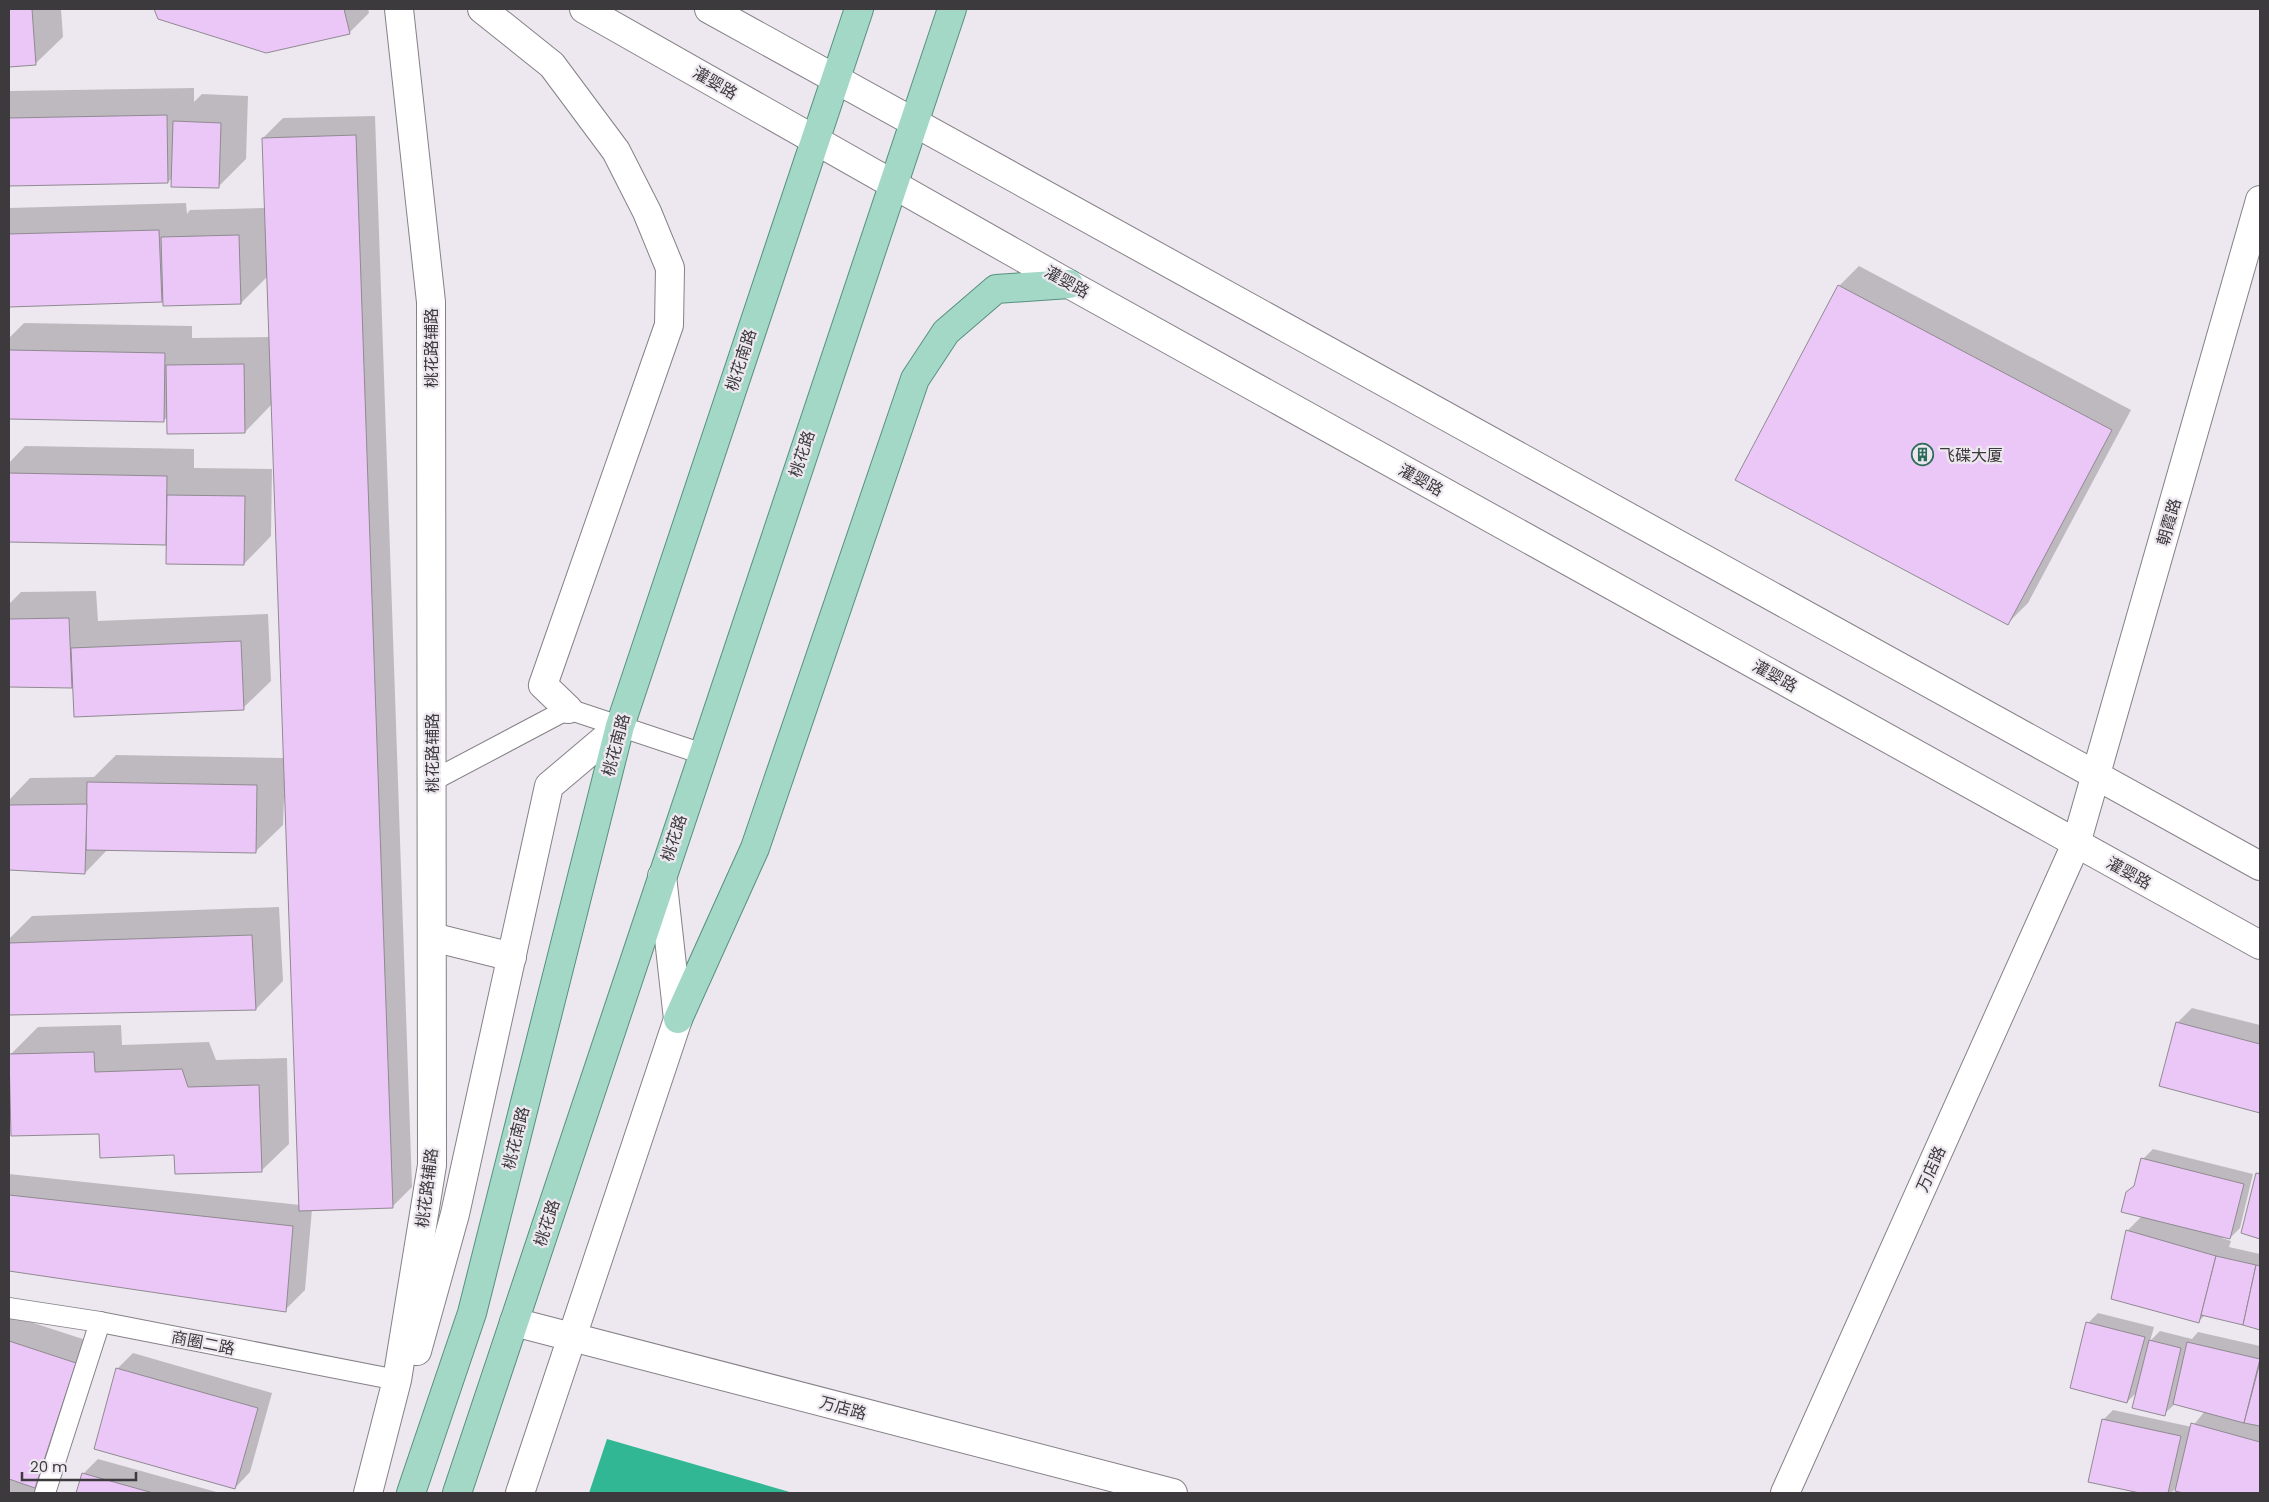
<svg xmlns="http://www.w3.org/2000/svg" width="2269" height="1502" viewBox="0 0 2269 1502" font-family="Poppins,'Noto Sans SC',sans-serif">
	<rect width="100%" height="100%" fill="#ede8ef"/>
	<!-- water -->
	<path fill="#31b794" d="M607,1439L793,1493H589Z"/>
	<!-- shadow -->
	<g fill="#0003">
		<path d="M9,9H61L63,37L35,64L9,65Z"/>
		<path d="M155,9H368L369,13L349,33L159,18Z"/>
		<path d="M194,88V102L202,94L248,96L246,159L218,187L173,177L168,182L9,185V91Z"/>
		<path d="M375,116L412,1187L393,1206L312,1209L305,1290L285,1310L9,1270V1174L300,1205L286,798H284L283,825L255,852L108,849L85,873L9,869V800L30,778L94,777L116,755L284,758L272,404L245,432L168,417L164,420L9,417V338L24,323L192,326V338L270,337L268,276L241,303L164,298L161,301L9,306V208L186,203L187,214L190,210L265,208L263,138L283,118Z"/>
		<path d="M1859,266L2131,410L2028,603L2008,623L1839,286Z"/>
		<path d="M25,446L194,449V468L272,469L271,536L244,564L168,543L9,541V463Z"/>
		<path d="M96,591L98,621L268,614L271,681L243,708L73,686H9V604L21,592Z"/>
		<path d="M279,907L283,981L256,1009L9,1014V939L32,916Z"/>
		<path d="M2192,1008L2260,1025V1112L2160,1086L2177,1023Z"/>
		<path d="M121,1025L122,1045L209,1042L216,1060L287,1058L289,1144L261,1171L176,1154L100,1132L10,1055L38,1027Z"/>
		<path d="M2153,1149L2253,1174L2240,1228L2230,1238L2222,1236V1238L2231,1241L2229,1247L2260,1254V1328L2205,1315L2199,1321L2127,1231L2142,1216L2127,1192L2137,1183L2143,1159Z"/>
		<path d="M2260,1171V1237L2242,1233L2257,1174Z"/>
		<path d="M2098,1313L2154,1327L2150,1341L2160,1331L2192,1339L2198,1332L2260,1346V1493H2189L2177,1491L2178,1486L2171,1493H2146L2089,1481L2103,1420L2113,1410L2192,1427L2205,1411L2175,1404L2164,1414L2138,1391L2127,1402L2088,1323Z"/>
		<path d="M9,1315L95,1343L54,1467L34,1487L43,1490L42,1493H9Z"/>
		<path d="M133,1353L272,1393L250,1472L235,1488L118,1368Z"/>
		<path d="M98,1459L220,1493H77L83,1474Z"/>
	</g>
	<!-- building -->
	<g fill="#ebc7f7" stroke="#908a91">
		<path d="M9,9H32L36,65L9,67Z"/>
		<path d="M154,9H344L350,34L266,53L158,19Z"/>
		<path d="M167,115L168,183L9,186V118Z"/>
		<path d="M173,121L221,123L219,188L171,187Z"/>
		<path d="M356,135L393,1208L299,1211L262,138Z"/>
		<path d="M159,230L162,302L9,307V234Z"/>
		<path d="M239,235L241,304L163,306L161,237Z"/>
		<path d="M1838,285L2112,430L2008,625L1735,480Z"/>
		<path d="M9,350L165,353L164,422L9,419Z"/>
		<path d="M244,364L245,433L167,434L166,365Z"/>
		<path d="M9,473L167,476L166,545L9,542Z"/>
		<path d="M167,495L245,496L244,565L166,564Z"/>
		<path d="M69,618L72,688L9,687V619Z"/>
		<path d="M241,641L244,710L74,717L71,648Z"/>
		<path d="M87,782L257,785L256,853L86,850Z"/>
		<path d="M87,804L85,874L9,870V805Z"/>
		<path d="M252,935L256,1010L9,1015V943Z"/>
		<path d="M2176,1022L2260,1044V1113L2159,1086Z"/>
		<path d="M94,1052L95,1072L182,1069L188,1087L259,1085L262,1172L175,1174L174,1155L100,1158L99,1134L11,1136L9,1054Z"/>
		<path d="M2141,1158L2244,1184L2230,1239L2121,1212L2126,1192L2134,1186Z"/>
		<path d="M2256,1173L2260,1174V1239L2241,1233Z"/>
		<path d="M9,1195L293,1226L286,1312L9,1271Z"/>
		<path d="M2126,1230L2216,1256L2199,1323L2111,1299Z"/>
		<path d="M2216,1256L2256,1265L2243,1325L2201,1315Z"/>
		<path d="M2256,1265L2260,1266V1330L2243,1325Z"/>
		<path d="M2086,1322L2145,1337L2127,1403L2070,1388Z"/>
		<path d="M2149,1340L2181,1348L2165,1416L2132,1408Z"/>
		<path d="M9,1341L76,1363L35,1488L9,1479Z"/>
		<path d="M2187,1342L2260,1359L2244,1423L2173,1404Z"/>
		<path d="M2260,1362V1426L2244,1423Z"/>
		<path d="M116,1368L258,1408L235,1489L94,1449Z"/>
		<path d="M2102,1419L2181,1436L2168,1493H2140L2088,1482Z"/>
		<path d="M2191,1423L2260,1442V1493H2183L2175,1491Z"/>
		<path d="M82,1473L153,1493H76Z"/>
	</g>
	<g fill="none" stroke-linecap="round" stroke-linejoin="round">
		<defs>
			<g id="lane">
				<path d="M432,781L568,709L703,754"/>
				<path d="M9,1308L100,1322L397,1380"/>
				<path d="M45,1493L100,1322"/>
			</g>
			<g id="street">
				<path d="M432,937L512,957"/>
				<path d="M514,1322L1173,1493"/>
				<path d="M1785,1493L2076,844L2260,200"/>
			</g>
			<g id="secondary">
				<path d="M482,9L552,65L616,151L647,212L670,268L669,325L543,685L568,709"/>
				<path d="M584,9L1069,284L2260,945"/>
				<path d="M709,9L2260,866"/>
				<path d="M417,1351L455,1214L549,786L620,726"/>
				<path d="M368,1493L397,1380L432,1165L431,302L399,9"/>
				<path d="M520,1493L678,1019L662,876"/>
			</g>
			<g id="primary">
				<path d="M678,1019L755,848L915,379L946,332L996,289L1069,284"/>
				<path d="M411,1493L472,1313L620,726L859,9"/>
				<path d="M457,1493L952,9"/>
			</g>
		</defs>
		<!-- lane casing -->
		<use href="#lane" stroke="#868188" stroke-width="22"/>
		<!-- street casing -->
		<use href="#street" stroke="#868188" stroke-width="30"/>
		<!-- secondary casing -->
		<use href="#secondary" stroke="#868188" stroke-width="30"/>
		<!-- primary casing -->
		<use href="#primary" stroke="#57907e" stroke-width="30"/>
		<!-- lane -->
		<use href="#lane" stroke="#fff" stroke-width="20"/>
		<!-- street -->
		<use href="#street" stroke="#fff" stroke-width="28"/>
		<!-- secondary -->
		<use href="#secondary" stroke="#fff" stroke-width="28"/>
		<!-- primary -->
		<use href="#primary" stroke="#a3d8c7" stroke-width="28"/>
	</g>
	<!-- icons -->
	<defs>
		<symbol id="building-ring" viewBox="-11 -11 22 22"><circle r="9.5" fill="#ede8ef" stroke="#2e6d5a" stroke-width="1.5"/><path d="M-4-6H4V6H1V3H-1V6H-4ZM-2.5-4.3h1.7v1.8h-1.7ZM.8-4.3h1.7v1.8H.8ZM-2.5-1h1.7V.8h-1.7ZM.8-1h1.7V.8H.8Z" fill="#2e6d5a"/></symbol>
	</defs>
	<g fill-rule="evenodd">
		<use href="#building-ring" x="1910" y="442" width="25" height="25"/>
	</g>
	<g text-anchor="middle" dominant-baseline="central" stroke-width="4.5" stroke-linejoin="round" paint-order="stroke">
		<!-- street labels -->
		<g font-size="16" fill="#3c3a3c" stroke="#ede8ef">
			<text transform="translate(715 83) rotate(30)">灌婴路</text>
			<text transform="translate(1067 282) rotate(29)">灌婴路</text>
			<text transform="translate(431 348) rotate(-90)">桃花路辅路</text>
			<text transform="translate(741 360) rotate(-72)">桃花南路</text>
			<text transform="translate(802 454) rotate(-72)">桃花路</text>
			<text transform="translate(1421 480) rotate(29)">灌婴路</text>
			<text transform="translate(2169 522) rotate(-74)">朝霞路</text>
			<text transform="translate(1775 676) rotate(29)">灌婴路</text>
			<text transform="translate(616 745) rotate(-75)">桃花南路</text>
			<text transform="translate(432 753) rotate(-90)">桃花路辅路</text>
			<text transform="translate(674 838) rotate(-72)">桃花路</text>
			<text transform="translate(2129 873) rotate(29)">灌婴路</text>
			<text transform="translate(516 1138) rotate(-76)">桃花南路</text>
			<text transform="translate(1931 1169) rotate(-66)">万店路</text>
			<text transform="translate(427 1188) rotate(-83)">桃花路辅路</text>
			<text transform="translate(547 1223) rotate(-72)">桃花路</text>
			<text transform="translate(203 1343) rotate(11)">商圈二路</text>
			<text transform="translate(843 1408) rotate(15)">万店路</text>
		</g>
		<!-- poi labels -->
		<g font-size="16" fill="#3c3a3c" stroke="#ede8ef" text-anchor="start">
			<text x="1939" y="455">飞碟大厦</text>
		</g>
	</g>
	<!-- border -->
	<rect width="2269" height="1502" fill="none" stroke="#3c3a3c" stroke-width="20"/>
	<!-- scale -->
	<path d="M22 1472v8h114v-8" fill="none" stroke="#3c3a3c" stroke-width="2.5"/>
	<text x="30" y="1472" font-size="15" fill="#3c3a3c" stroke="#ede8ef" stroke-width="4" paint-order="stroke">20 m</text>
</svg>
